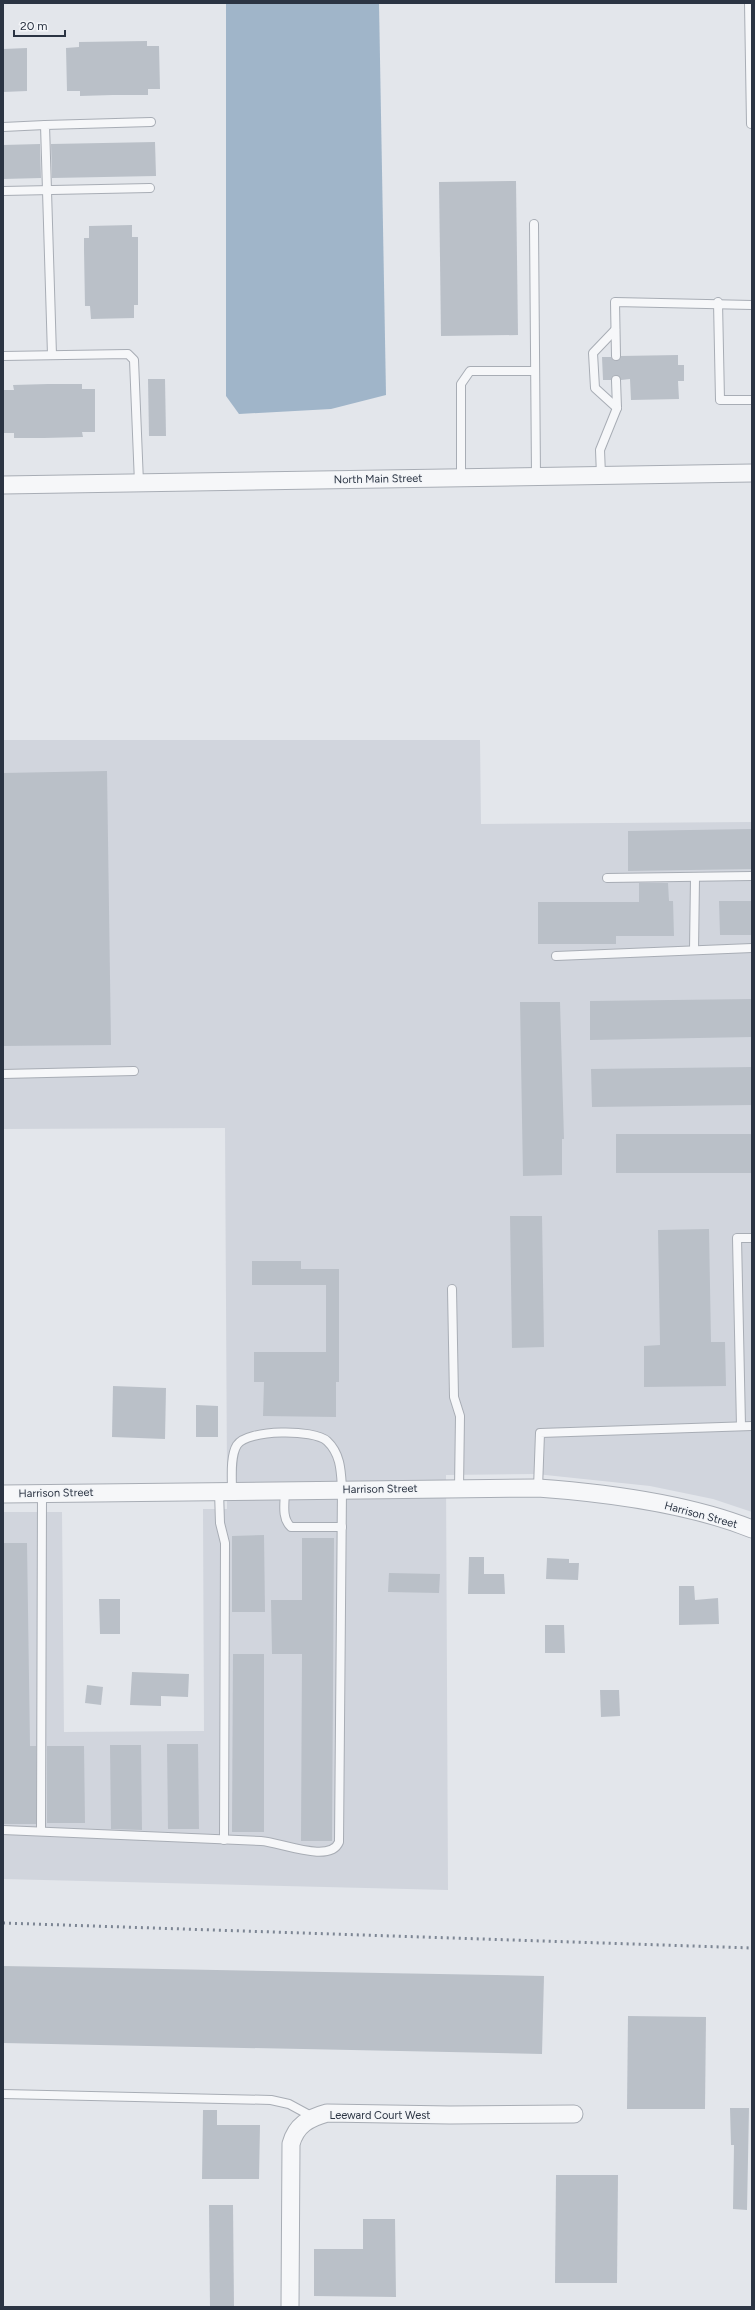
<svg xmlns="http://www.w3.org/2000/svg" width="755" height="2310" viewBox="0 0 755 2310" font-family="Figtree,sans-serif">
	<rect width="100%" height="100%" fill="#e3e6eb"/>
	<!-- built -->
	<path fill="#d1d5dd" d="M3,740H480L481,824L752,822V1512L713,1499L650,1486L536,1474L446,1475L448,1890L3,1879V1512H62L64,1732L204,1731L203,1509H227V1477L225,1128L3,1129Z"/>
	<!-- water -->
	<path fill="#a0b5c9" d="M226,3H379L386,395L331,409L239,414L226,396Z"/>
	<!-- building -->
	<g fill="#bac0c8">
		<path d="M147,41V46H159L160,89H148V95H113L80,96V91H67L66,48L79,47V42Z"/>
		<path d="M27,48V91L3,92V49Z"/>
		<path d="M155,142L156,176L52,178L51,144Z"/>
		<path d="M40,144L41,178L3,179V145Z"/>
		<path d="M516,181L518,335L441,336L439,182Z"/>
		<path d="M132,225V237H138V305H134V318L91,319L90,306H85L84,250V238H89V226Z"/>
		<path d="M678,355V365H684V381H678L679,399L631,400L630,379L621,380L616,375L611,380H603L602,357H611L616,361L621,356Z"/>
		<path d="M148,379H165L166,436H149Z"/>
		<path d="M48,384H82V389H95V432H82L83,437L44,438H14V433H3V390H14L13,385Z"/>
		<path d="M107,771L111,1045L3,1046V773Z"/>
		<path d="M752,829V869L628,871V831Z"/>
		<path d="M639,883H668L669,901H673L674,936H616V944H538V902H639Z"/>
		<path d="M719,901H752V935H720Z"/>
		<path d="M752,999V1037L590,1040V1001Z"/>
		<path d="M520,1002H560L564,1139H562V1175L523,1176Z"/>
		<path d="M752,1067V1105L592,1107L591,1069Z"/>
		<rect x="616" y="1134" width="136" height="39"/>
		<path d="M510,1216H542L544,1347L512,1348Z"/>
		<path d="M709,1229L711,1342H725L726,1386L644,1387V1346L660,1345L658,1230Z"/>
		<path d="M252,1261H301V1269H339V1382H336V1417L263,1416L264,1382H254V1352H326V1285H252Z"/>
		<path d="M113,1386L166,1388L165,1439L112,1437Z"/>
		<path d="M196,1405L218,1406V1437H196Z"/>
		<path d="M264,1535L265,1612H232V1536Z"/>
		<path d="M302,1538H334L332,1841H301L302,1654H272L271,1600H302Z"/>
		<path d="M3,1543H27L30,1746H36V1824H3Z"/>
		<path d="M469,1557H484V1574H504L505,1594H468Z"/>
		<path d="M547,1558L569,1559V1563H579L578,1580L546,1579Z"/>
		<path d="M389,1573L440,1574L439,1593L388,1592Z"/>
		<path d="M679,1586H694L695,1600L718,1598L719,1624L679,1625Z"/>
		<path d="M99,1599H120V1634H100Z"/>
		<path d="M545,1625H564L565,1653H545Z"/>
		<path d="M233,1654H264V1832H232Z"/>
		<path d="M132,1672L189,1674L188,1697L161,1696V1706L130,1705Z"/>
		<path d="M87,1685L103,1687L101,1705L85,1703Z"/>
		<path d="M600,1690H619L620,1716L601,1717Z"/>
		<path d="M167,1744H198L199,1829H168Z"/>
		<path d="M110,1745H141L142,1830L111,1829Z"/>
		<path d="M47,1746H84L85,1823H47Z"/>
		<path d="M3,1966L544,1976L542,2054L3,2043Z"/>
		<path d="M628,2016L706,2017L705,2109H627Z"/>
		<path d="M730,2108H749L747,2210L733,2209L734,2145H731Z"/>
		<path d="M203,2110H217V2125H260L259,2179H202Z"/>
		<path d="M556,2175H618L617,2283H555Z"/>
		<path d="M209,2205H233L234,2307H210Z"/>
		<path d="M363,2219H395L396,2297L314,2296V2249H363Z"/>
	</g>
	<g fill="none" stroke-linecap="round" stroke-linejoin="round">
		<defs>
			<g id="lane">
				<path d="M749,3L751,124"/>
				<path d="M3,127L45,125"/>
				<path d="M3,191L150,188"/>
				<path d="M534,224L536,476"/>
				<path d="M718,302L720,400H752"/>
				<path d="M615,330L593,353L595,388L617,408"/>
				<path d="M52,355L45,125L151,122"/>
				<path d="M3,356L128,354L134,360L139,483"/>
				<path d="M616,356L615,302L752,305"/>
				<path d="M601,475L600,450L617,408L616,380"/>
				<path d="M461,478V384L470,371H534"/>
				<path d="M607,878L752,876"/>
				<path d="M694,950L695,878"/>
				<path d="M556,956L752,948"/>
				<path d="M3,1074L134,1071"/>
				<path d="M452,1289L454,1397L460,1416L459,1488"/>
				<path d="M741,1426L737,1238H752"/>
				<path d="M538,1488L540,1433L752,1426"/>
				<path d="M285,1490C285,1502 281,1518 291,1527H342"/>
				<path d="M219,1491L220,1523L225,1543L224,1840"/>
				<path d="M3,1830L261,1841C280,1842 330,1864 339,1842L342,1489C341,1472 341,1454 327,1441C314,1429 248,1429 237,1445C230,1456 232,1478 232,1491"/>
				<path d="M41,1831L42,1493"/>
				<path d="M3,2094L271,2100L289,2104L313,2117"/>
			</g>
			<g id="street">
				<path d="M3,485L752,473"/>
				<path d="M3,1494L538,1488C607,1493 687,1503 752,1529"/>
				<path d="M290,2307L291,2144C296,2125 309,2118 327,2113L450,2115L574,2114"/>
			</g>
		</defs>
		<!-- lane casing -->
		<use href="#lane" stroke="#a8adb5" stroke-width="10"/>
		<!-- street casing -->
		<use href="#street" stroke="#a8adb5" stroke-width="19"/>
		<!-- lane -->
		<use href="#lane" stroke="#f6f7f9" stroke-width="8"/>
		<!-- street -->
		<use href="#street" stroke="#f6f7f9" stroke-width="17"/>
		<!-- rail -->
		<path stroke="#7d8694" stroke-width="3" stroke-dasharray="2 4" stroke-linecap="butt" d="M3,1923L752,1948"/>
	</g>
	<g text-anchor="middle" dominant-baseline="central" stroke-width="3" stroke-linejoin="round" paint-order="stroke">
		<!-- street labels -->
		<g font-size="11" fill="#2b3443" stroke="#f3f5f8">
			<text transform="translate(378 479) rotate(-1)">North Main Street</text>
			<text transform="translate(380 1489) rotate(-1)">Harrison Street</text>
			<text transform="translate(56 1493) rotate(-1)">Harrison Street</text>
			<text transform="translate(701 1515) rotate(15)">Harrison Street</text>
			<text x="380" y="2115">Leeward Court West</text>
		</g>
	</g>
	<!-- border -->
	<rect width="755" height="2310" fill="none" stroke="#2b3443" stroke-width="8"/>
	<!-- scale -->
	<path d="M14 30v6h51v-6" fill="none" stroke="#2b3443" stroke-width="2"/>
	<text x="20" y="30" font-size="12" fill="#2b3443" stroke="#f3f5f8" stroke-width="3" paint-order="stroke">20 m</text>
</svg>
